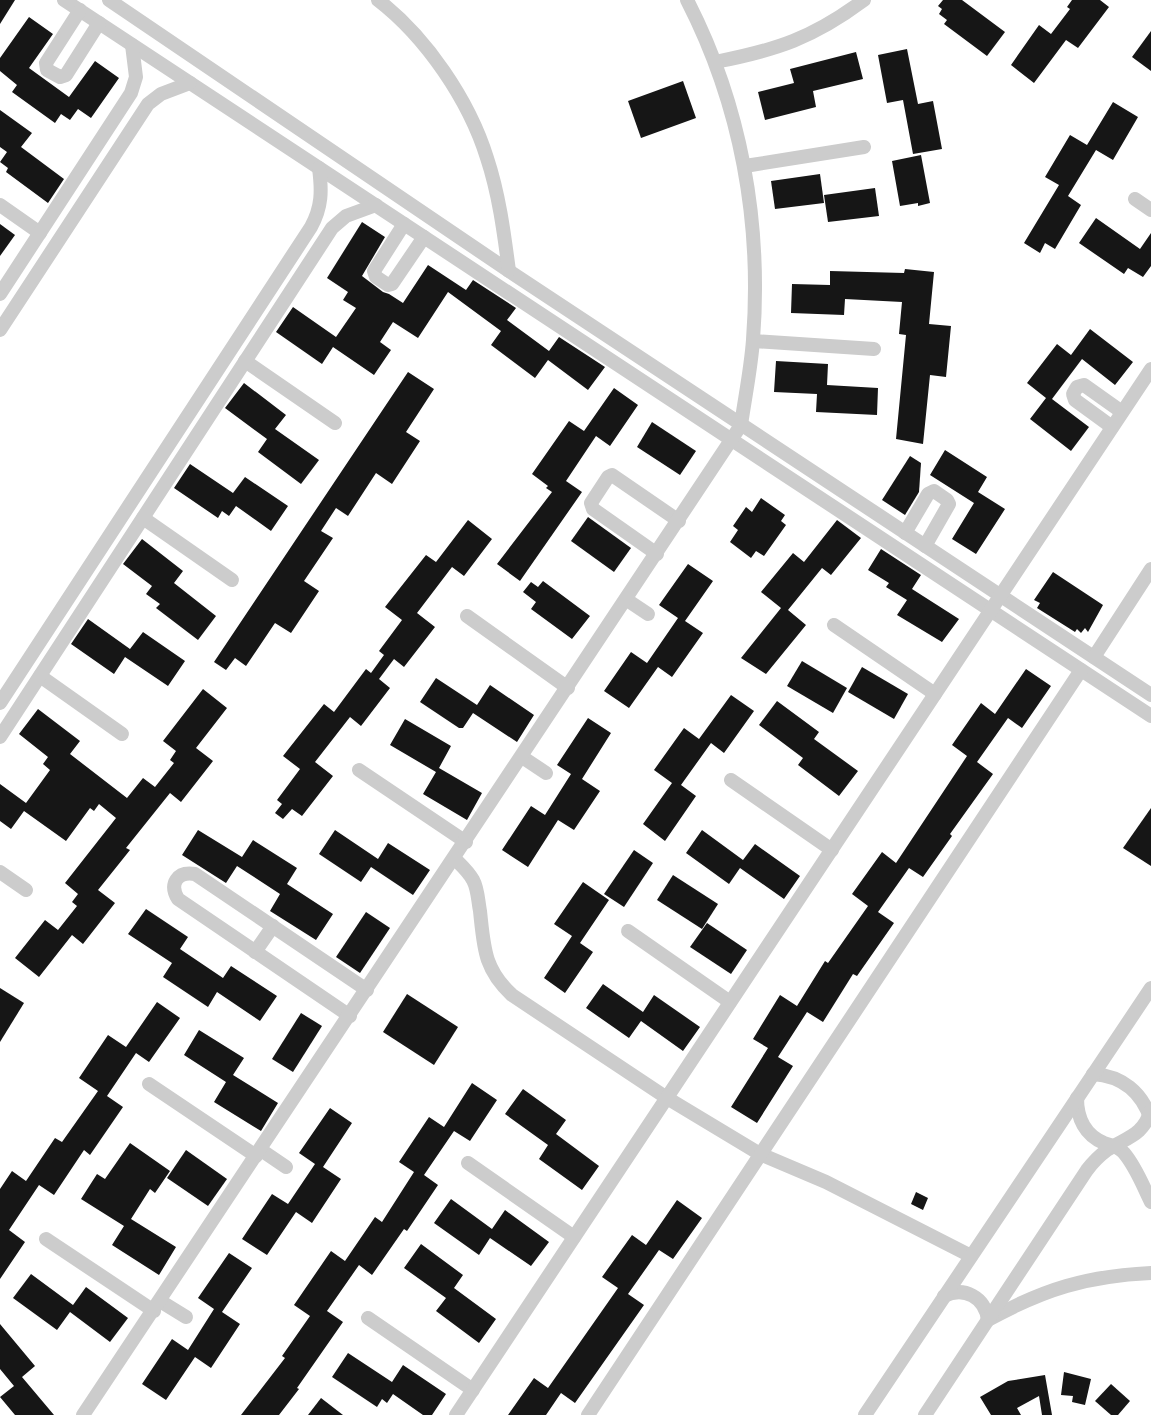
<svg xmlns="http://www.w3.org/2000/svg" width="1151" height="1415" viewBox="0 0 1151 1415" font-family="'Golos Text',sans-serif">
	<rect width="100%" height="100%" fill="#fff"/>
	<!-- building -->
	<g fill="#161616">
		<path d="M0,0H15L0,24Z"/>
		<path d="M943,0H962L1005,32L987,56L944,24L947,20L939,14L942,9L938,6Z"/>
		<path d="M1072,0H1100L1109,7L1078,48L1066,40L1034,83L1011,65L1039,25L1051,34L1070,9L1067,7Z"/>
		<path d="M29,17L53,34L29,68L69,97L95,61L119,78L91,118L78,109L70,120L61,114L55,123L12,92L17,85L0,71V58Z"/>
		<path d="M1151,31V71L1132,57Z"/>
		<path d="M907,49L918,104L933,101L942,149L913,154L903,100L887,103L878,55Z"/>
		<path d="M856,52L863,79L813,91L816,107L765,120L758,92L794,83L790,69Z"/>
		<path d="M683,81L696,118L641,138L628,101Z"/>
		<path d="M1113,102L1138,117L1113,160L1096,150L1068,196L1081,205L1055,249L1045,243L1040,253L1024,243L1059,185L1045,177L1070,135L1087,145Z"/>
		<path d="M0,110L32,133L21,147L64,179L48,203L6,172L8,168L0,162L7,152L0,147Z"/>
		<path d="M921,155L930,203L918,206V203L900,206L892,161Z"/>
		<path d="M820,174L824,203L775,209L771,181Z"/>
		<path d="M875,188L879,216L828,222L824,195Z"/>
		<path d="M1096,218L1140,249L1151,233V266L1143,277L1128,268L1124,274L1079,243Z"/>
		<path d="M362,222L385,237L362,276L383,292L389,294L403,303L428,265L466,290L473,280L516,308L507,320L549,351L559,337L605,367L588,390L548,360L535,378L491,345L501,331L448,292L418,338L393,322L380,342L391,350L374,375L333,347L322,364L276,332L293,307L336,337L356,308L343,300L348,292L327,278Z"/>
		<path d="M0,224L15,235L0,256Z"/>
		<path d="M905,269L934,272L929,324L951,326L946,377L930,375L923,444L896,439L906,335L899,334L902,302L845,299L844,315L791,313L792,284L830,285V271L904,273Z"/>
		<path d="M1090,329L1133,362L1115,385L1082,359L1052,399L1089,427L1071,451L1030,419L1046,398L1027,383L1057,344L1071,355Z"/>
		<path d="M776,361L828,364L827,385L878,388L877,415L816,412L817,394L774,392Z"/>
		<path d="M408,372L434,389L406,432L420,441L392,484L376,473L348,516L336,508L321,531L333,538L304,581L319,591L291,633L275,623L246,666L235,658L226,670L214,662Z"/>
		<path d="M244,383L286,415L275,429L319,460L301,484L258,452L267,439L225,408Z"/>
		<path d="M614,388L638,405L610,446L596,436L566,481L582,492L520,581L497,564L552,492L546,488L548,486L532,474L569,421L584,431Z"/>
		<path d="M652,422L696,451L680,475L637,447Z"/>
		<path d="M945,450L987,477L978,492L1005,509L976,554L952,539L974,503L930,475Z"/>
		<path d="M910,456L921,463L919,492L905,515L882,500Z"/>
		<path d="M190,464L233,493L245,477L288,506L271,531L236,506L229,516L222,511L218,518L174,488Z"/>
		<path d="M761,498L785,515L781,521L786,525L764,556L756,551L751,558L730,542L738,530L733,526L746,507L752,512Z"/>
		<path d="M588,517L631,548L614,572L571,541Z"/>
		<path d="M468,520L492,539L464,576L452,567L417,613L435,627L404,667L394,659L379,679L390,688L361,726L350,717L315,762L333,776L302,816L292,809L283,819L275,813L282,804L277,800L300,769L283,756L324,704L334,712L366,669L371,673L384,655L379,651L402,620L385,607L426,555L436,562Z"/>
		<path d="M837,520L861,538L831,575L822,568L788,610L806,625L766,674L741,658L781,608L761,592L793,553L804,562Z"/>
		<path d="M142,539L183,571L174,583L216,616L198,640L156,608L160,604L146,594L152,586L123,564Z"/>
		<path d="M881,549L921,575L912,589L959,619L942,642L897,615L907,600L886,587L889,583L868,570Z"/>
		<path d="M688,564L713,581L685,621L703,633L672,677L658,667L629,708L604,691L631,652L647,663L678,618L659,605Z"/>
		<path d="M1053,572L1103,605L1088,632L1085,628L1081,633L1077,629L1075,632L1037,608L1040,603L1034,600Z"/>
		<path d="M543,581L590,616L572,639L531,609L536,602L523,592L531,582L538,587Z"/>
		<path d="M88,619L130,649L143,632L185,661L168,686L125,657L114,674L71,644Z"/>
		<path d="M802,661L847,688L833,713L787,686Z"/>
		<path d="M862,667L908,694L894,719L848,692Z"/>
		<path d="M1026,669L1051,686L1022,728L1008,718L977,762L993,774L950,834L952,836L923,877L909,868L878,912L894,923L857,976L853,974L823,1022L807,1012L778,1057L793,1066L757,1123L731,1107L768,1048L753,1039L780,995L797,1006L825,961L828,963L868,906L852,894L882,852L896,863L967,756L952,745L981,703L995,714Z"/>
		<path d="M436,678L477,705L490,685L534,715L517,742L473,713L463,728H459L420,702Z"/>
		<path d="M203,689L227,708L196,748L213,761L181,802L170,793L126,848L130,850L98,890L115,903L83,944L72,935L39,977L15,958L45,920L58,930L77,906L72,902L78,894L65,883L116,818L99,804L94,811L90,808L66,841L24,811L11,829L0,821V784L26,803L50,770L43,764L48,757L19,734L38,709L80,741L70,754L127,798L143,778L155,787L174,763L170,760L176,751L163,741Z"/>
		<path d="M731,695L754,711L724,753L711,743L681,785L696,796L665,841L643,824L672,783L654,770L684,728L699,739Z"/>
		<path d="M777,701L819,732L814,739L858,771L839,796L798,765L803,758L759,725Z"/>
		<path d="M588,718L611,733L582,779L600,791L574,830L558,820L528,867L502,850L531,806L545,815L571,774L557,765Z"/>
		<path d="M405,719L451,746L439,768L482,793L467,820L423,794L436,772L390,745Z"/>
		<path d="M1151,808V866L1123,848Z"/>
		<path d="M198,830L242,857L253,840L297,868L287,884L333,914L316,940L270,911L280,894L237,866L226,883L182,855Z"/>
		<path d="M335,830L378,859L388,843L430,870L413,895L371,867L361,882L319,854Z"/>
		<path d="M702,830L743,860L755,844L800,876L784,899L740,868L729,884L686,853Z"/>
		<path d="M634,850L653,863L624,907L604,894Z"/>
		<path d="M673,875L718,904L702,929L657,900Z"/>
		<path d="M583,882L609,900L580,943L593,952L565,993L544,978L572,936L554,924Z"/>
		<path d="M146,909L188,937L180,949L223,978L231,966L277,996L260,1021L217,992L208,1007L163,977L172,963L128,934Z"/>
		<path d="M366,912L390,928L360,973L336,957Z"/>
		<path d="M707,923L747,950L731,974L690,947Z"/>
		<path d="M603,984L643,1012L654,995L700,1027L683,1051L641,1021L629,1038L586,1008Z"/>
		<path d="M0,988L24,1003L0,1042Z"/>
		<path d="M407,994L458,1027L434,1065L383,1032Z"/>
		<path d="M157,1002L180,1018L149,1062L136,1053L107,1096L123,1107L90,1155L84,1150L54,1195L39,1185L9,1230L25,1242L0,1279V1189L12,1171L26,1181L55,1138L62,1142L98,1091L79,1078L108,1035L126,1047Z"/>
		<path d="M301,1013L322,1026L293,1072L272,1059Z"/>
		<path d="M199,1030L244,1058L233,1075L278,1103L261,1131L214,1102L226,1082L184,1055Z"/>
		<path d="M472,1083L497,1100L470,1141L454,1131L424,1175L438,1185L407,1231L404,1229L372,1275L359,1265L327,1311L343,1322L297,1388L299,1389L279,1415H241L285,1358L282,1356L310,1316L294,1305L331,1251L345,1261L375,1217L382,1222L414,1172L399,1162L429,1117L444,1127Z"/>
		<path d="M523,1089L566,1120L556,1134L599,1166L582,1190L539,1159L548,1145L505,1114Z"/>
		<path d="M330,1108L352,1123L323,1167L341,1179L312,1223L296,1212L267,1255L242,1239L272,1194L288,1204L315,1164L299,1153Z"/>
		<path d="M130,1143L170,1171L155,1193L150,1189L131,1219L176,1247L159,1275L112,1245L124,1226L81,1199L97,1174L105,1179Z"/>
		<path d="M186,1150L227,1179L208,1206L167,1178Z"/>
		<path d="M916,1192L928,1198L923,1210L911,1204Z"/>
		<path d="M451,1199L492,1229L505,1210L549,1242L531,1266L490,1238L479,1255L434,1223Z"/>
		<path d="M677,1200L702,1218L673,1259L659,1250L628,1294L644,1305L575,1403L561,1393L546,1415H508L534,1378L548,1388L618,1288L602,1277L632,1235L646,1245Z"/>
		<path d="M421,1244L463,1275L454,1288L496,1319L479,1343L436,1311L446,1298L404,1268Z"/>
		<path d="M229,1253L252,1268L222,1312L240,1324L211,1368L195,1357L166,1400L142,1384L172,1339L188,1350L214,1309L198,1298Z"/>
		<path d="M31,1274L73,1305L86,1287L128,1318L110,1342L70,1312L57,1330L13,1298Z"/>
		<path d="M0,1324L35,1366L22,1377L54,1415H15L0,1397L14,1386L0,1369Z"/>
		<path d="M348,1353L392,1382L403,1365L446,1394L432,1415H423L393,1394L387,1403L382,1399L377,1407L332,1377Z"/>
		<path d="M1064,1372L1091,1379L1085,1405L1072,1402L1073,1396L1061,1395Z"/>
		<path d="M1045,1375L1052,1415H1042L1039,1396L1017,1408L1021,1415H991L980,1397L1008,1381Z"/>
		<path d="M1111,1384L1130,1401L1118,1415H1111L1095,1401Z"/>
		<path d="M321,1398L343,1415H308Z"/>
	</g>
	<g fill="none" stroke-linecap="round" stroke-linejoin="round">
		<!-- minor -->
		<g stroke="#ccc" stroke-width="14">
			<path d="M64,0L1151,716"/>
			<path d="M109,0L509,271L1151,695"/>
			<path d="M378,0C426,37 469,100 487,158C499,194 504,233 509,271"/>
			<path d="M80,10L46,63L47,70L60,77L66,75L99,23"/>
			<path d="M715,62C777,50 813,38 864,0"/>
			<path d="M745,166L864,147"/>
			<path d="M1135,199L1151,210"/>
			<path d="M0,205L40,233"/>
			<path d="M404,224L374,271L376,277L388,285L392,284L424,237"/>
			<path d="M0,294L131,93L136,77L132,45"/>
			<path d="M0,330L148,104L161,94L190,83"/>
			<path d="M753,341L874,349"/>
			<path d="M245,361L335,423"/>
			<path d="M1112,427L1075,400L1073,394L1077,387L1084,385L1122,412"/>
			<path d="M143,518L232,580"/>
			<path d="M905,533L928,494L934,491L947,500L949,504L925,546"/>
			<path d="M657,554L593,509L591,503L608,477L612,475L679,521"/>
			<path d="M627,600L648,614"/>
			<path d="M467,616L568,688"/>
			<path d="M834,625L935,694"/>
			<path d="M1094,657L1151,569"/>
			<path d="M40,676L122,734"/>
			<path d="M0,703L311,227C322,207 322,191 319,168"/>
			<path d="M0,737L332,228L346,216L376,205"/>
			<path d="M522,757L546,773"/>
			<path d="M359,770L466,842"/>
			<path d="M731,780L832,850"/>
			<path d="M455,859C461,865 468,871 473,880C478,889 478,901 480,911C484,948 484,969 512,995L667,1098L760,1154L826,1182L971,1256"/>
			<path d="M0,872L26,890"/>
			<path d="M628,931L730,1002"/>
			<path d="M255,952L273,926"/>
			<path d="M350,1016L178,899C169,884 177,871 195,874L367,990"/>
			<path d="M1093,1074C1122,1076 1142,1092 1151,1120"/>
			<path d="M149,1084L256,1156"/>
			<path d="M1077,1098C1077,1118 1085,1135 1104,1143C1112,1146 1119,1146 1124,1153C1136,1167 1143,1186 1151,1202"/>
			<path d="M261,1150L286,1167"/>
			<path d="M468,1163L574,1237"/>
			<path d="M46,1239L154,1311"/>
			<path d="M944,1296C964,1286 985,1297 988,1320C1044,1289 1087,1276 1151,1273"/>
			<path d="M160,1301L186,1317"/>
			<path d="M368,1318L473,1390"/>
			<path d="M83,1415L741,425C745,397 751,368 753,340C762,222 741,105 687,0"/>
			<path d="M456,1415L1151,369"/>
			<path d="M588,1415L1081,670"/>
			<path d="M865,1415L1151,988"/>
			<path d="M925,1415L1087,1170C1093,1162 1099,1156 1107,1150C1127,1137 1143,1136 1151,1110"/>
		</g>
	</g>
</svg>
